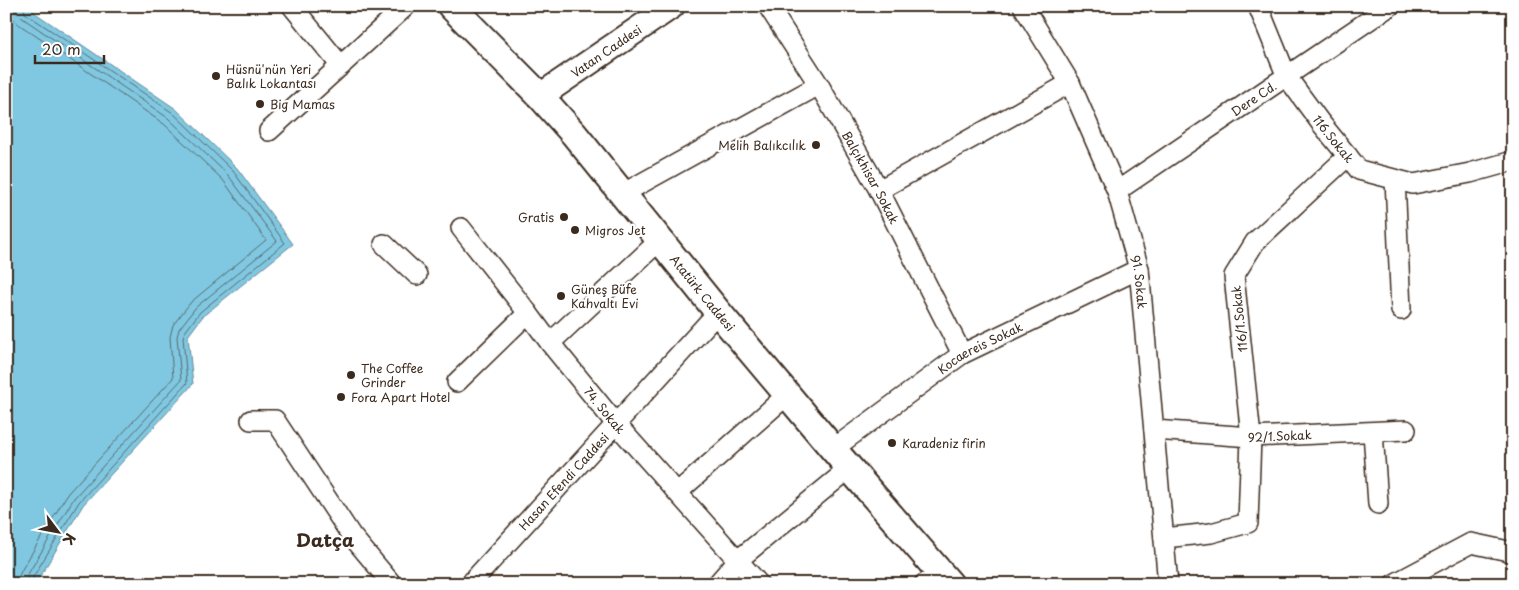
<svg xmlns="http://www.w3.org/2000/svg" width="1519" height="590" viewBox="0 0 1519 590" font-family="'Playpen Sans',sans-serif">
	<rect width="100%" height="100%" fill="#fff"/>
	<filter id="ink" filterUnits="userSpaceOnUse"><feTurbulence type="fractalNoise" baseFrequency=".02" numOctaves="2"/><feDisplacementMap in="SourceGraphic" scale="10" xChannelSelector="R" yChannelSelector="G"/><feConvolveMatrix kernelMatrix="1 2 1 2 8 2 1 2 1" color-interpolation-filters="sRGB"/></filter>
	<g filter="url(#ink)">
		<!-- water -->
		<path fill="#80c8e1" stroke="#648993" d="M6,6H25L176,109L237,168L293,244L203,316L188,336L193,384L83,505L38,580V584H6Z"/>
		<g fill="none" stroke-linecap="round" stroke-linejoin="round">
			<!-- shore -->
			<g stroke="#57696c" stroke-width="1">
				<path d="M9,6L11,16L17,23L164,124L223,180L266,240L191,302L173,325L170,337L173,378L68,493L21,571L19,576V584"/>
				<path d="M16,6L17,13L21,17L168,118L228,175L277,241L196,307L179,329L177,337L181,380L74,498L28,574L27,584"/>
				<path d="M23,6L25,13L173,113L233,171L285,243L200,312L185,332L183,337L187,383L79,502L33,577V584"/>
			</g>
			<defs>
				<g id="minor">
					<path d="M292,6L341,66"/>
					<path id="s1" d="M768,6L819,85L879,190L962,354"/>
					<path id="s2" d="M1023,6L1070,83L1117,191L1139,269L1168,584"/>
					<path id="s3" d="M1258,6L1287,77L1320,122L1359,170L1413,184L1470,173L1513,161"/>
					<path d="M269,131L406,6"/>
					<path d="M1395,179L1401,310"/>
					<path d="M879,190L1070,83"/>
					<path id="s4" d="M1117,191L1390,6"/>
					<path d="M622,194L819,85"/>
					<path id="s5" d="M461,228L528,313L550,343L616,424L759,584"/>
					<path d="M384,244L417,275"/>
					<path d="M550,343L660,240"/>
					<path d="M457,382L528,313"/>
					<path d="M251,420H275L351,535L392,584"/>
					<path id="s6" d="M1154,430L1251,437L1406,430"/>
					<path d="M1373,432L1378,504"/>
					<path id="s7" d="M833,449L962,354L1139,269"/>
					<path d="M678,492L787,395"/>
					<path d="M1164,538L1211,533L1248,523L1251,437L1234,276L1255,242L1348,156"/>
					<path id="s8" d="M470,584L718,312"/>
					<path d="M717,584L738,560L850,468"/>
					<path d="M924,584L941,574"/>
					<path d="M1394,584L1471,543L1513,552"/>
				</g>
				<g id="tertiary">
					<path id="s9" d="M540,96L672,6"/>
				</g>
				<g id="secondary">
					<path id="s10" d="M451,6L540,96L574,134L718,312L833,449L950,584"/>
				</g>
			</defs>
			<!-- minor casing -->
			<use href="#minor" stroke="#3b2a1e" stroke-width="22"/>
			<!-- tertiary casing -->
			<use href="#tertiary" stroke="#3b2a1e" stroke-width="28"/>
			<!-- secondary casing -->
			<use href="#secondary" stroke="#3b2a1e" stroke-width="30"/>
			<!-- minor -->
			<use href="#minor" stroke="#fff" stroke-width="19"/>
			<!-- tertiary -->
			<use href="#tertiary" stroke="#fff" stroke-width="24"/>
			<!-- secondary -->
			<use href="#secondary" stroke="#fff" stroke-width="26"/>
		</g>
	</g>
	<!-- markers -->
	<g fill="#3b2a1e" stroke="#fff" stroke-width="2">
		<circle cx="216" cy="76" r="5"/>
		<circle cx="260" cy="104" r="5"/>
		<circle cx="816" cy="145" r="5"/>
		<circle cx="564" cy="217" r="5"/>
		<circle cx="575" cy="230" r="5"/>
		<circle cx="561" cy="296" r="5"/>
		<circle cx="351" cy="375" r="5"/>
		<circle cx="341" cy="397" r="5"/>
		<circle cx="892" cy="443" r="5"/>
	</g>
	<g text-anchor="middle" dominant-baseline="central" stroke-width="4.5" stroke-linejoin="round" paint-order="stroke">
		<!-- street labels -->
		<g font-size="12" fill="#3b2a1e" stroke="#fff">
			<text stroke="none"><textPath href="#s9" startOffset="80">Vatan Caddesi</textPath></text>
			<text stroke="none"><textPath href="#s4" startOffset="165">Dere Cd.</textPath></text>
			<text stroke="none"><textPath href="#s3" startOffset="154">116.Sokak</textPath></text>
			<text stroke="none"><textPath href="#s1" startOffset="200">Balçıkhisar Sokak</textPath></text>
			<text stroke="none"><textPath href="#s2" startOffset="302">91. Sokak</textPath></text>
			<text stroke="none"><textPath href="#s10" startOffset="382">Atatürk Caddesi</textPath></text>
			<text transform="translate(1239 319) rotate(-96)">116/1.Sokak</text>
			<text stroke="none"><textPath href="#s7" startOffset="179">Kocaereis Sokak</textPath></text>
			<text stroke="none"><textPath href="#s5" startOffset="232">74. Sokak</textPath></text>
			<text stroke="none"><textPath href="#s6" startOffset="126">92/1.Sokak</textPath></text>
			<text stroke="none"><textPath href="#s8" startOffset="139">Hasan Efendi Caddesi</textPath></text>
		</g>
		<!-- poi labels -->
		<g font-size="12" fill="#3b2a1e" stroke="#fff" text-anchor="start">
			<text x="226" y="69">Hüsnü'nün Yeri<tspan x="226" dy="14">Balık Lokantası</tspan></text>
			<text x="270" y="104">Big Mamas</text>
			<text x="806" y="145" text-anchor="end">Melih Balıkcılık</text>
			<text x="554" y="217" text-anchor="end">Gratis</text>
			<text x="585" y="230">Migros Jet</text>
			<text x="571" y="289">Güneş Büfe<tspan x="571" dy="14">Kahvaltı Evi</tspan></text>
			<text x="361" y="368">The Coffee<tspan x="361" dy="14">Grinder</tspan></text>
			<text x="351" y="397">Fora Apart Hotel</text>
			<text x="902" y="443">Karadeniz firin</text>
		</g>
		<!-- district labels -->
		<g font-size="18" font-weight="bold" fill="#3b2a1e" stroke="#fff">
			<text x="325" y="539">Datça</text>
		</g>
	</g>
	<!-- margin -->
	<rect width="1519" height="590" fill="none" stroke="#fff" stroke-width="25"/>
	<rect x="12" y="12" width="1494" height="565" fill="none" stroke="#3b2a1e" stroke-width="2" filter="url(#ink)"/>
	<!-- north arrow -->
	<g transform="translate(58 532) rotate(122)" stroke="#ffffff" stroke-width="4" paint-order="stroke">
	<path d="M0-4L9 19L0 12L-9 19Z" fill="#3b2a1e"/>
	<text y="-8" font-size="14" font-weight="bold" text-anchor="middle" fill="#3b2a1e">K</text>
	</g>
	<!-- scale -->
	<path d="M35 55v8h69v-8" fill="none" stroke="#3b2a1e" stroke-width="2.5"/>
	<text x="42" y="55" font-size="15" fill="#3b2a1e" stroke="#ffffff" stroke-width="4" paint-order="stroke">20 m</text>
</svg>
